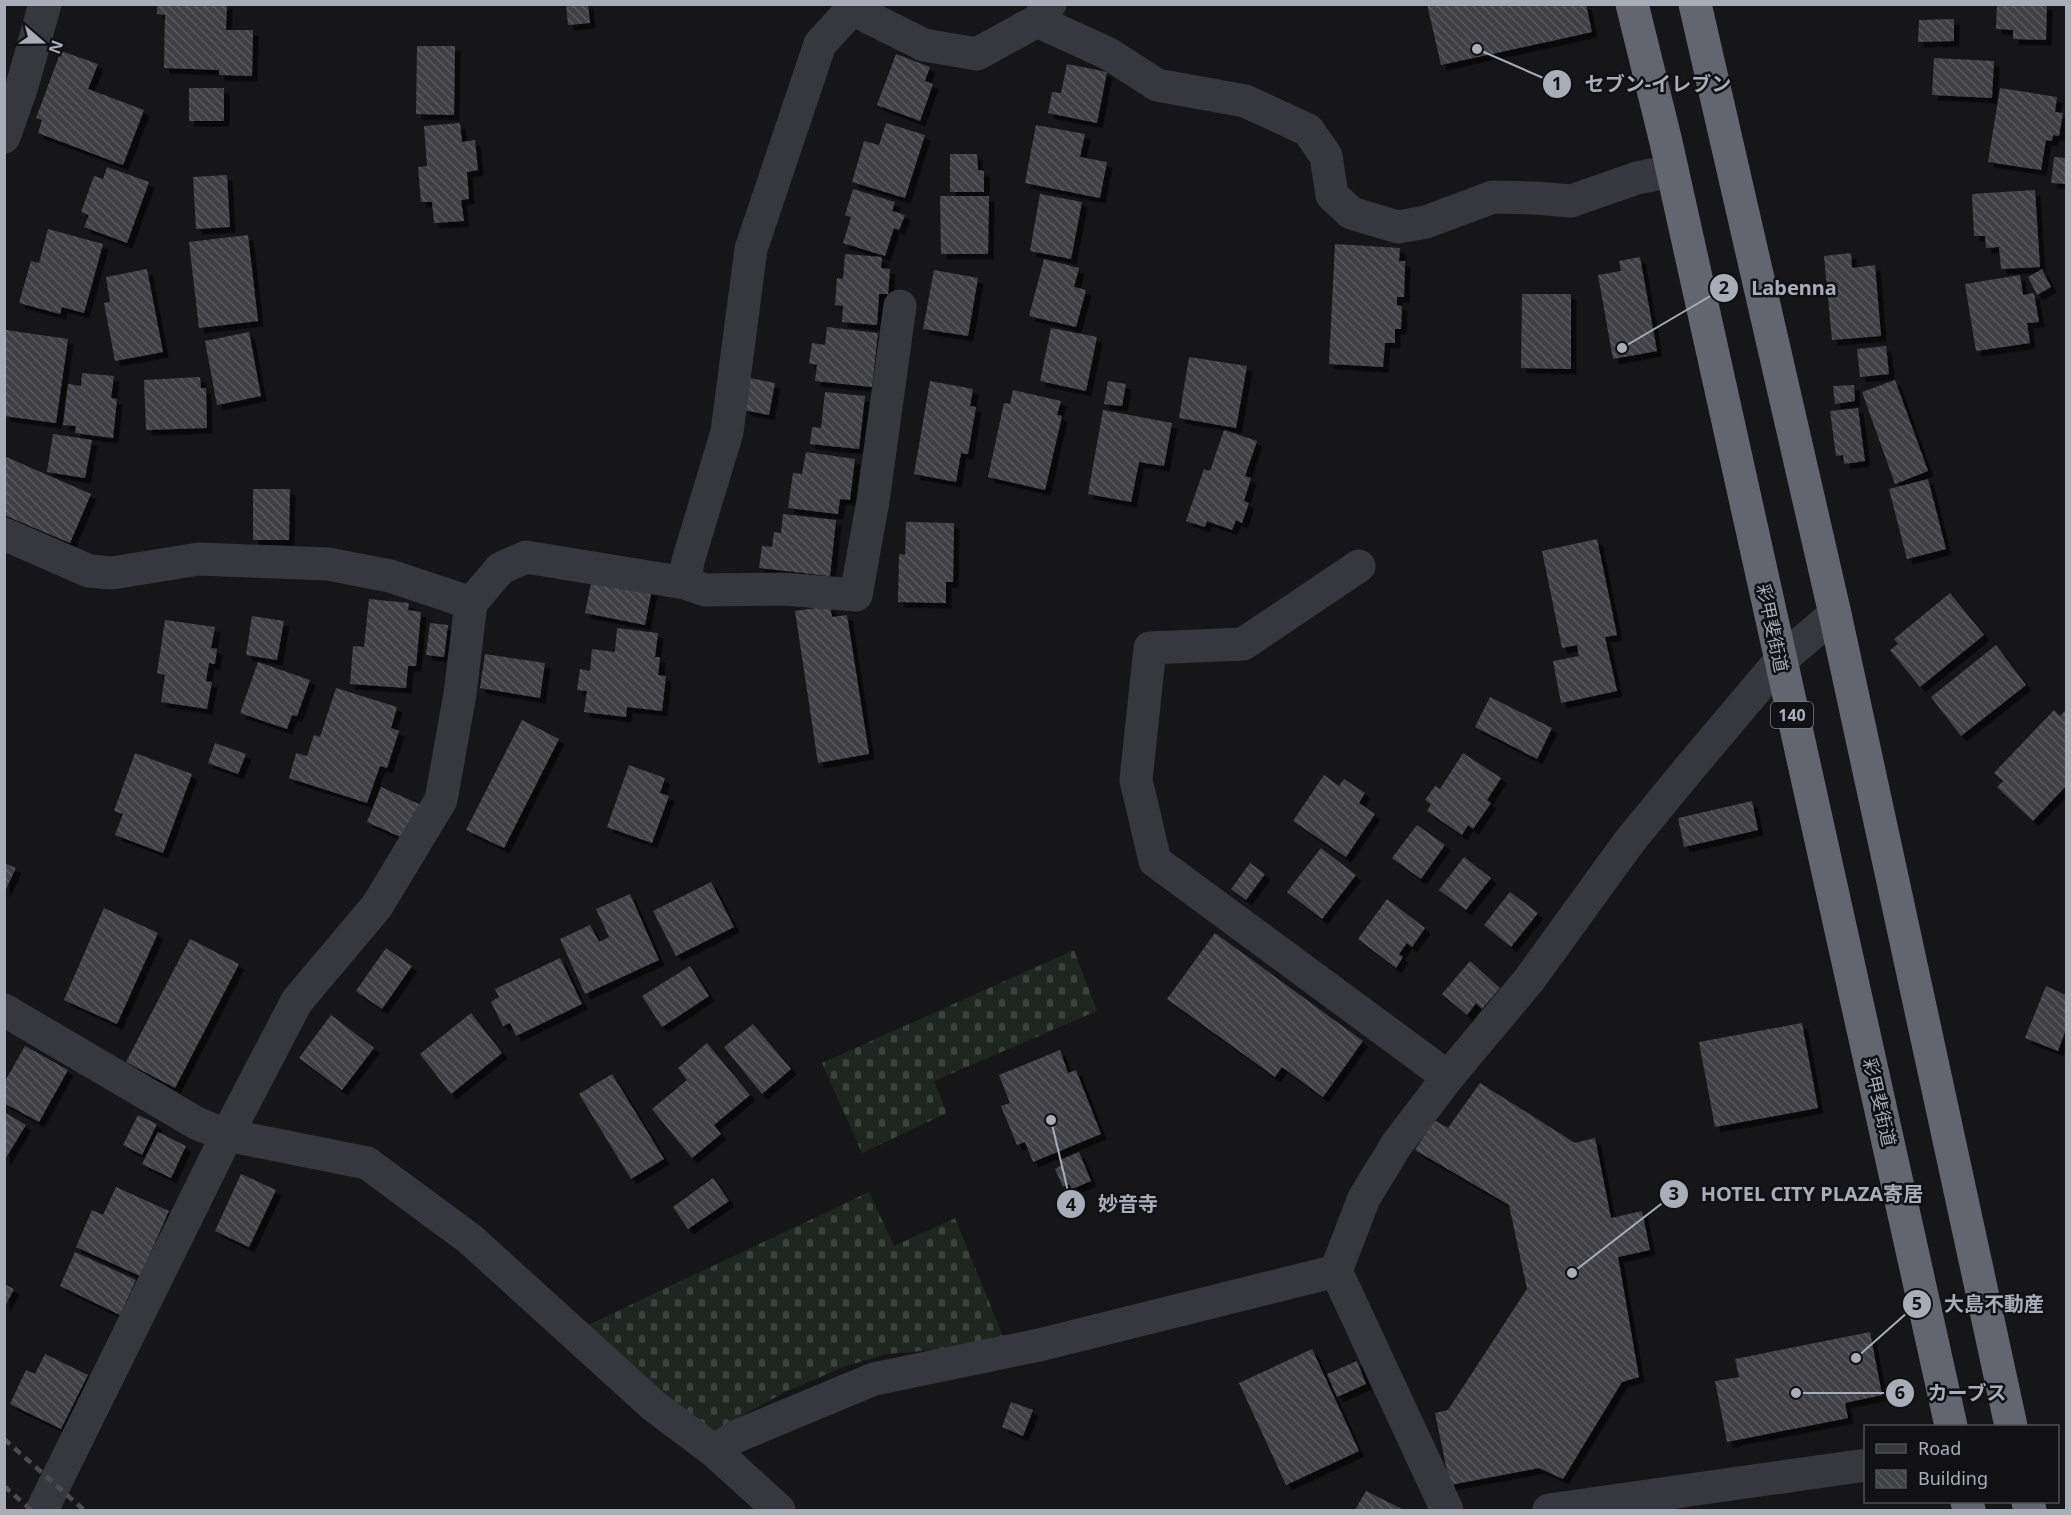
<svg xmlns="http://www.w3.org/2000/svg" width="2071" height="1515" viewBox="0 0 2071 1515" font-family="'Noto Sans','Noto Sans JP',sans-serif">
	<defs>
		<pattern id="cemetery-stones" width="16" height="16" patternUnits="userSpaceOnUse" patternTransform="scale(1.5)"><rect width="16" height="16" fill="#1e261f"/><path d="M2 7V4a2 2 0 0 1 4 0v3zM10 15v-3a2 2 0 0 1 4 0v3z" fill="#3c433d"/></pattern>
		<pattern id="building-back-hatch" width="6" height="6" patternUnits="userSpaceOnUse" patternTransform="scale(1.5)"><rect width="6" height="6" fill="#404145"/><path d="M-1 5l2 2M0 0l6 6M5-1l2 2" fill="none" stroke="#595a5e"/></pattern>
		<filter id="shadow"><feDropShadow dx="5.5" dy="5.5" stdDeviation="0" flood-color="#0009"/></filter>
	</defs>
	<rect width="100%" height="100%" fill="#161618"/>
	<!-- cemetery -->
	<g fill="url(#cemetery-stones)">
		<path d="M1074,950L1097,1011L934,1081L947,1113L862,1153L822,1063Z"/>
		<path d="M869,1192L894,1246L955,1218L1004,1339L958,1348L887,1354L846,1366L783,1393L711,1433L630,1368L588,1325Z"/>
	</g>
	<!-- building -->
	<g fill="url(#building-back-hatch)" filter="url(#shadow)">
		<path d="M157,4H227L226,30H253L252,76L219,75V70L164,68L165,15L157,14Z"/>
		<path d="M566,4H588L590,23L568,25Z"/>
		<path d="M1427,4H1586L1592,32L1441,65Z"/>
		<path d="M1997,4H2047L2046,40L2013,39V30L1996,29Z"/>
		<path d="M1954,19V41L1918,42L1919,20Z"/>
		<path d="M417,46H455L454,115L416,114Z"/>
		<path d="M61,51L98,64L88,89L144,110L123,165L38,133L42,120L36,118Z"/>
		<path d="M896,54L930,67L925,81L933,84L920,121L877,105Z"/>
		<path d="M1934,58L1994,61L1992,98L1932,95Z"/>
		<path d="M1067,64L1107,72L1097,123L1048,113L1052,92L1061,93Z"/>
		<rect x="189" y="88" width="35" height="33"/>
		<path d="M2000,88L2057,97L2055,112L2063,113L2059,136L2053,135L2052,141L2046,140L2041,170L1988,162Z"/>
		<path d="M460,123L462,142L475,140L478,170L467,172L469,199L461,200L464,221L434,223L432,202H421L418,167L427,166L424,126Z"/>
		<path d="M886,123L925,135L905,198L852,182L864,141L879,145Z"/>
		<path d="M1036,125L1085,134L1080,157L1107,162L1100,198L1025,183Z"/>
		<path d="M950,154H977L978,170L984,171V192H950Z"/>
		<path d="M2054,157L2066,158V184L2051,183Z"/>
		<path d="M107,167L149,182L127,243L84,227L89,215L81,212L94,176L103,179Z"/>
		<path d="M227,175L230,227L196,229L193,177Z"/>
		<path d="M853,189L895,202L892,211L905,215L899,230L894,228L885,256L843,243L851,217L845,215Z"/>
		<path d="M2035,190L2040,267L2001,269L1999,247L1986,248L1985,236H1974L1972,194Z"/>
		<path d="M1040,194L1082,202L1071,259L1030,251Z"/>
		<path d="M940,196H989L988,254H941Z"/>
		<path d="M48,229L103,244L84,313L62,307L60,314L19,303L31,261L39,263Z"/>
		<path d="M248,235L258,321L199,328L189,242Z"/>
		<path d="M1335,244L1400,248L1399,261H1405L1404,297H1397V305L1402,306L1401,329H1395V343H1385L1383,367L1329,364Z"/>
		<path d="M1851,253L1852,268L1875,265L1881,336L1832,340L1824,256Z"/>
		<path d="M845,254L882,257L881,268L890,269L888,294H879L877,325L842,322L843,306L835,305L837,278L843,279Z"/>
		<path d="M1640,257L1657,351L1613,359L1598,275L1621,271L1619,261Z"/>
		<path d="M1044,259L1079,268L1074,287L1086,290L1076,327L1029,316Z"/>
		<path d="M147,269L163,352L115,361L104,303L110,302L106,277Z"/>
		<path d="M2042,269L2051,287L2037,295L2028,277Z"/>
		<path d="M934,270L978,278L968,336L923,329Z"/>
		<path d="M2020,275L2023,295L2034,293L2039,322L2027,323L2030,343L1976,351L1965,284Z"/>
		<path d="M1522,294H1571V369L1521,368Z"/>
		<path d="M827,327L878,333L872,387L815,381L817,365L809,363L812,343L825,345Z"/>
		<path d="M1051,328L1097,337L1086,391L1040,381Z"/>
		<path d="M6,330L68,339L56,423L4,416Z"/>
		<path d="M249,332L261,396L217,405L205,341Z"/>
		<path d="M1886,346L1889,374L1860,377L1857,349Z"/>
		<path d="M1189,357L1247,366L1236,428L1179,418Z"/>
		<path d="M82,373L114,376L111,398L117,399L113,438L75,433L76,426L63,425L68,384L81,386Z"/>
		<path d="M200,377L201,388H206L207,428L146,430L144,380Z"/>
		<path d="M750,378L775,383L769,415L744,410Z"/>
		<path d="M1895,380L1928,471L1895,484L1862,392Z"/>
		<path d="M930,381L973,389L970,406L976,407L968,454L961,453L956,482L914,474Z"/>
		<path d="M1108,381L1126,384L1122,406L1104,404Z"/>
		<path d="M1854,385L1855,401L1835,404L1833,386Z"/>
		<path d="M1013,390L1061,401L1057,415L1062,416L1045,490L988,477L1004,403L1010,404Z"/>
		<path d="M825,392L865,396L859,449L810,444L812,427L821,428Z"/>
		<path d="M1858,408L1865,461L1844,464L1843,455L1836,456L1830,411Z"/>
		<path d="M1103,410L1172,423L1164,466L1139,462L1131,502L1088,494Z"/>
		<path d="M1224,430L1257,441L1245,476L1251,478L1244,501L1249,503L1242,523L1236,520L1232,530L1207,521L1205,527L1186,521L1204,469L1210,471Z"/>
		<path d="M53,434L92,440L85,478L47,472Z"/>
		<path d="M806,452L855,459L850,500L840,499L838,514L788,508L793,473L802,474Z"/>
		<path d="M4,456L91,494L70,543L4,515Z"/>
		<path d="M1928,479L1946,549L1907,559L1889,489Z"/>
		<path d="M253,489H290L289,540H253Z"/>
		<path d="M783,514L836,520L830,576L759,568L762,546L772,547L774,532L781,533Z"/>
		<path d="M906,522L954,523L953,582H946V603L898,602L899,554L905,555Z"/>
		<path d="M1597,539L1617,635L1605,637L1617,691L1561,703L1553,661L1579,656L1577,645L1562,648L1542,551Z"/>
		<path d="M592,578L652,589L645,625L585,613Z"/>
		<path d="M1950,593L1984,635L1920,687L1890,650L1898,644L1894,639Z"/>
		<path d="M369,599L409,603L408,610L421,612L416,666H408L406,688L350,684L353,646L364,647Z"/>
		<path d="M830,606L832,617L847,615L869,754L818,763L795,611Z"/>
		<path d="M252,616L284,621L277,660L246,655Z"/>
		<path d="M165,620L215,627L211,648L217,649L215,664L209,663L206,681L212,682L207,709L161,702L165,675L157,673Z"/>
		<path d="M430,623L448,625L444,657L426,655Z"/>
		<path d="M617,628L658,633L655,657H660L658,675L666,676L662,711L627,707L626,717L584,712L587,691L577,690L580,669L590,671L592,649L615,652Z"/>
		<path d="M1996,645L2026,685L1961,736L1931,697Z"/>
		<path d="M485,654L545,663L540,698L480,688Z"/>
		<path d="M258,662L310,680L297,716L292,715L287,729L240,713Z"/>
		<path d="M336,688L397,707L391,728L399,731L387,768L380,766L367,803L289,778L296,753L307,756L314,735L320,737Z"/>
		<path d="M1490,697L1552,728L1537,759L1475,727Z"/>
		<path d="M2054,710L2060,716L2066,710V786L2033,821L1997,787L2003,781L1994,773Z"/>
		<path d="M522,720L559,739L504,848L466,830Z"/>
		<path d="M215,743L246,754L238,774L208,763Z"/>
		<path d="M135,753L192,774L163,853L115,835L123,814L114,811Z"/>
		<path d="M1463,753L1501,778L1487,800L1491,803L1473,829L1468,825L1462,835L1427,811L1431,804L1425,800L1435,786L1440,789Z"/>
		<path d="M629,765L665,778L660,793L669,796L652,843L607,827Z"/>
		<path d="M1324,775L1339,786L1344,779L1365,793L1359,803L1375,814L1346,857L1293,821Z"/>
		<path d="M381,787L421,805L405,839L367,822Z"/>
		<path d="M1752,801L1758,830L1684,847L1678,818Z"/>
		<path d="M1417,825L1445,845L1421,879L1392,858Z"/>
		<path d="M1321,848L1356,875L1322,919L1287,892Z"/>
		<path d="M1464,857L1491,878L1466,910L1439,890Z"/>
		<path d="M4,863L16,868L4,893Z"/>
		<path d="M1250,863L1265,874L1246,900L1231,889Z"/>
		<path d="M711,882L734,927L676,956L653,911Z"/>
		<path d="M1510,892L1538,913L1511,947L1484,925Z"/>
		<path d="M630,894L659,960L585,994L560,939L590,925L599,942L609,937L596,909Z"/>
		<path d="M1387,899L1425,928L1412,947L1407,943L1399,954L1403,957L1396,968L1358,939Z"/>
		<path d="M104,908L158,933L117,1024L64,1000Z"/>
		<path d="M1215,933L1363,1041L1323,1097L1282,1067L1275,1077L1167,999Z"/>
		<path d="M190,939L239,964L175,1088L126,1062Z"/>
		<path d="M386,948L412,966L382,1009L356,991Z"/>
		<path d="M560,958L582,1004L516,1036L510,1023L503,1026L491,1002L499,997L495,989Z"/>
		<path d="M1470,961L1500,988L1482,1009L1476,1003L1467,1015L1442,994Z"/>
		<path d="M690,966L709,996L662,1027L642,996Z"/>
		<path d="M2046,986L2066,995V1029L2058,1051L2025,1038Z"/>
		<path d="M471,1013L502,1053L451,1094L420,1054Z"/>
		<path d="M331,1015L374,1048L342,1090L299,1058Z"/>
		<path d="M1802,1023L1818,1108L1715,1127L1699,1042Z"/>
		<path d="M753,1024L791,1069L762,1094L724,1047Z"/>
		<path d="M707,1043L750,1095L714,1125L721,1134L692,1158L652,1109L687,1080L678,1068Z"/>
		<path d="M25,1046L68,1070L39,1122L4,1103V1083Z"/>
		<path d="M1060,1050L1068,1073L1076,1070L1101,1134L1033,1162L1025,1142L1017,1145L1001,1106L1010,1103L999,1075Z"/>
		<path d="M612,1074L664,1159L631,1179L579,1094Z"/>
		<path d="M1480,1083L1575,1143L1595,1138L1611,1218L1642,1211L1650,1250L1618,1257L1639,1377L1622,1382L1563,1479L1539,1468L1450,1485L1435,1413L1448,1410L1527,1289L1509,1205L1415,1150L1434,1120L1448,1128Z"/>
		<path d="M4,1112L26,1125L4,1161Z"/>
		<path d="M138,1115L157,1124L142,1155L123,1145Z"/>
		<path d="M158,1132L186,1146L171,1178L142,1164Z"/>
		<path d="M1079,1152L1091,1181L1072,1189L1069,1184L1063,1187L1055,1169L1062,1165L1060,1160Z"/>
		<path d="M241,1174L276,1190L249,1247L215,1231Z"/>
		<path d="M713,1178L729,1201L688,1229L673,1207Z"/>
		<path d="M116,1187L169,1211L140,1276L76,1247L92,1210L103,1215Z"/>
		<path d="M75,1252L136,1280L120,1315L60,1286Z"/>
		<path d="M4,1284L14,1289L4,1308Z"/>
		<path d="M1870,1332L1882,1395L1845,1403L1848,1418L1727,1442L1715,1381L1739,1377L1735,1359Z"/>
		<path d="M1312,1349L1359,1451L1286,1485L1239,1383Z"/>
		<path d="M45,1354L88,1375L61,1429L10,1404L26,1370L35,1374Z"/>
		<path d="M1357,1361L1366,1384L1337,1397L1327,1374Z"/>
		<path d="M1011,1402L1033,1410L1023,1436L1002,1427Z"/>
		<path d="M1366,1491L1404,1510H1355Z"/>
	</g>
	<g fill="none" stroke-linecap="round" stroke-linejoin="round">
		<!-- minor -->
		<g stroke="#37383d" stroke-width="33">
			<path d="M1037,21L1109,54L1157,85L1245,101L1308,130L1326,156L1332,195L1351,213L1398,227L1426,222L1493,197L1535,198L1571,201L1637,178L1672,171"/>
			<path d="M4,137L22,86L45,4"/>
			<path d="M4,534L89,571L112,573L199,559L328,564L390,576L471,603"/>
			<path d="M1359,566L1243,644L1150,648L1136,780L1155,861L1448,1077"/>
			<path d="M685,583L705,590L784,589L856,595L873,501L900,306"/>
			<path d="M4,1010L198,1124L227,1135L367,1163L470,1239L654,1406L714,1451L779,1510"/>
			<path d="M1336,1271L1447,1510"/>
			<path d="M714,1451L735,1437L874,1379L1039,1345L1336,1271L1364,1198L1397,1144L1448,1077L1529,980L1629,842L1688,770L1780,661L1835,614"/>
			<path d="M42,1510L227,1135L297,1001L377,906L441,800L460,694L471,603L501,568L526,557L685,583L688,561L727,432L751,249L820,44L852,9L924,45L977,54L1037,21L1050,4"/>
			<path d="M1549,1510L1866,1465"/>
		</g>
		<!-- highway -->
		<g stroke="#63666e" stroke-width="33">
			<path d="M1632,4L1666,142L1951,1426"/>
			<path d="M1695,4L1835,614L2011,1426"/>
			<path d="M1967,1502L1969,1510"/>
			<path d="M2028,1502L2030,1510"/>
		</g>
		<!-- rail -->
		<g stroke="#4a4c52" stroke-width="4.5" stroke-dasharray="8 6" stroke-linecap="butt">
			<path d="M4,1439L84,1510"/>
			<path d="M4,1486L31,1510"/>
		</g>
	</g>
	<g text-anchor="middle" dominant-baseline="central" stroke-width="5" stroke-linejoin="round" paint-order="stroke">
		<!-- shield labels -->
		<rect fill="#111113" stroke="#7b7e86" stroke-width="1.5" x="1771" y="702" width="42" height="26" rx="4.5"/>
		<g font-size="16" font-weight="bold" fill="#a8adb8">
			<text x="1792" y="715">140</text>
		</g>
		<!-- street labels -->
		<g font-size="18" fill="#a8adb8" stroke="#111113">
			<text transform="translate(1773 628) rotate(78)">彩甲斐街道</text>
			<text transform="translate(1880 1102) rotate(77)">彩甲斐街道</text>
		</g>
	</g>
	<!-- callouts -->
	<path fill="none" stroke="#a8adb8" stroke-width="2" d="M1477 49L1557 84M1622 348L1724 288M1572 1273L1674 1194M1051 1120L1071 1204M1856 1358L1917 1304M1796 1393L1900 1393"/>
	<g fill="#a8adb8" stroke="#111113" stroke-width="2">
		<circle cx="1477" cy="49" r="6"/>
		<circle cx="1622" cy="348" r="6"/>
		<circle cx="1572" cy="1273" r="6"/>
		<circle cx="1051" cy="1120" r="6"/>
		<circle cx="1856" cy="1358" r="6"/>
		<circle cx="1796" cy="1393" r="6"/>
		<circle cx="1557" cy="84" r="15"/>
		<circle cx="1724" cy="288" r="15"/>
		<circle cx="1674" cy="1194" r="15"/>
		<circle cx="1071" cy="1204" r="15"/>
		<circle cx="1917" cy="1304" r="15"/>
		<circle cx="1900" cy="1393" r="15"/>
	</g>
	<g font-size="18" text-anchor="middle" font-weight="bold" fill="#111">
		<text x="1557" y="90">1</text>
		<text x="1724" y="294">2</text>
		<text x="1674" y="1200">3</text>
		<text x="1071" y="1211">4</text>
		<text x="1917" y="1310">5</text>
		<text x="1900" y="1399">6</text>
	</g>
	<g font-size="20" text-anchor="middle" font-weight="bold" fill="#a8adb8" stroke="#111113" stroke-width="5" stroke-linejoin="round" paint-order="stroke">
		<text x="1658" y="91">セブン-イレブン</text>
		<text x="1794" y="295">Labenna</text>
		<text x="1812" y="1201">HOTEL CITY PLAZA寄居</text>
		<text x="1128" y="1211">妙音寺</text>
		<text x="1994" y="1311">大島不動産</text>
		<text x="1967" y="1400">カーブス</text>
	</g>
	<!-- border -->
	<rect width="2071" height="1515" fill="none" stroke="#a8adb8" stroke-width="12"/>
	<!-- legend -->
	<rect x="1864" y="1425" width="195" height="78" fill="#111113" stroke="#4d4f55" stroke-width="1.5"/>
	<rect x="1876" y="1444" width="30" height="9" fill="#37383d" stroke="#4d4f55" stroke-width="1.5"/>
	<text x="1918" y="1455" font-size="18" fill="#a8adb8">Road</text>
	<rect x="1876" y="1470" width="30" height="18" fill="url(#building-back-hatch)" stroke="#4d4f55" stroke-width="1.5"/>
	<text x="1918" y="1485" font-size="18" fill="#a8adb8">Building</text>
	<!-- north arrow -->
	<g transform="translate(42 42) rotate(110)" stroke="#111113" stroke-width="4.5" paint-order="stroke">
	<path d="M0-4.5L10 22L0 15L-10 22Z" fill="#a8adb8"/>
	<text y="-9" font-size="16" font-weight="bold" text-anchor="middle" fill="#a8adb8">N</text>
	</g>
</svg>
